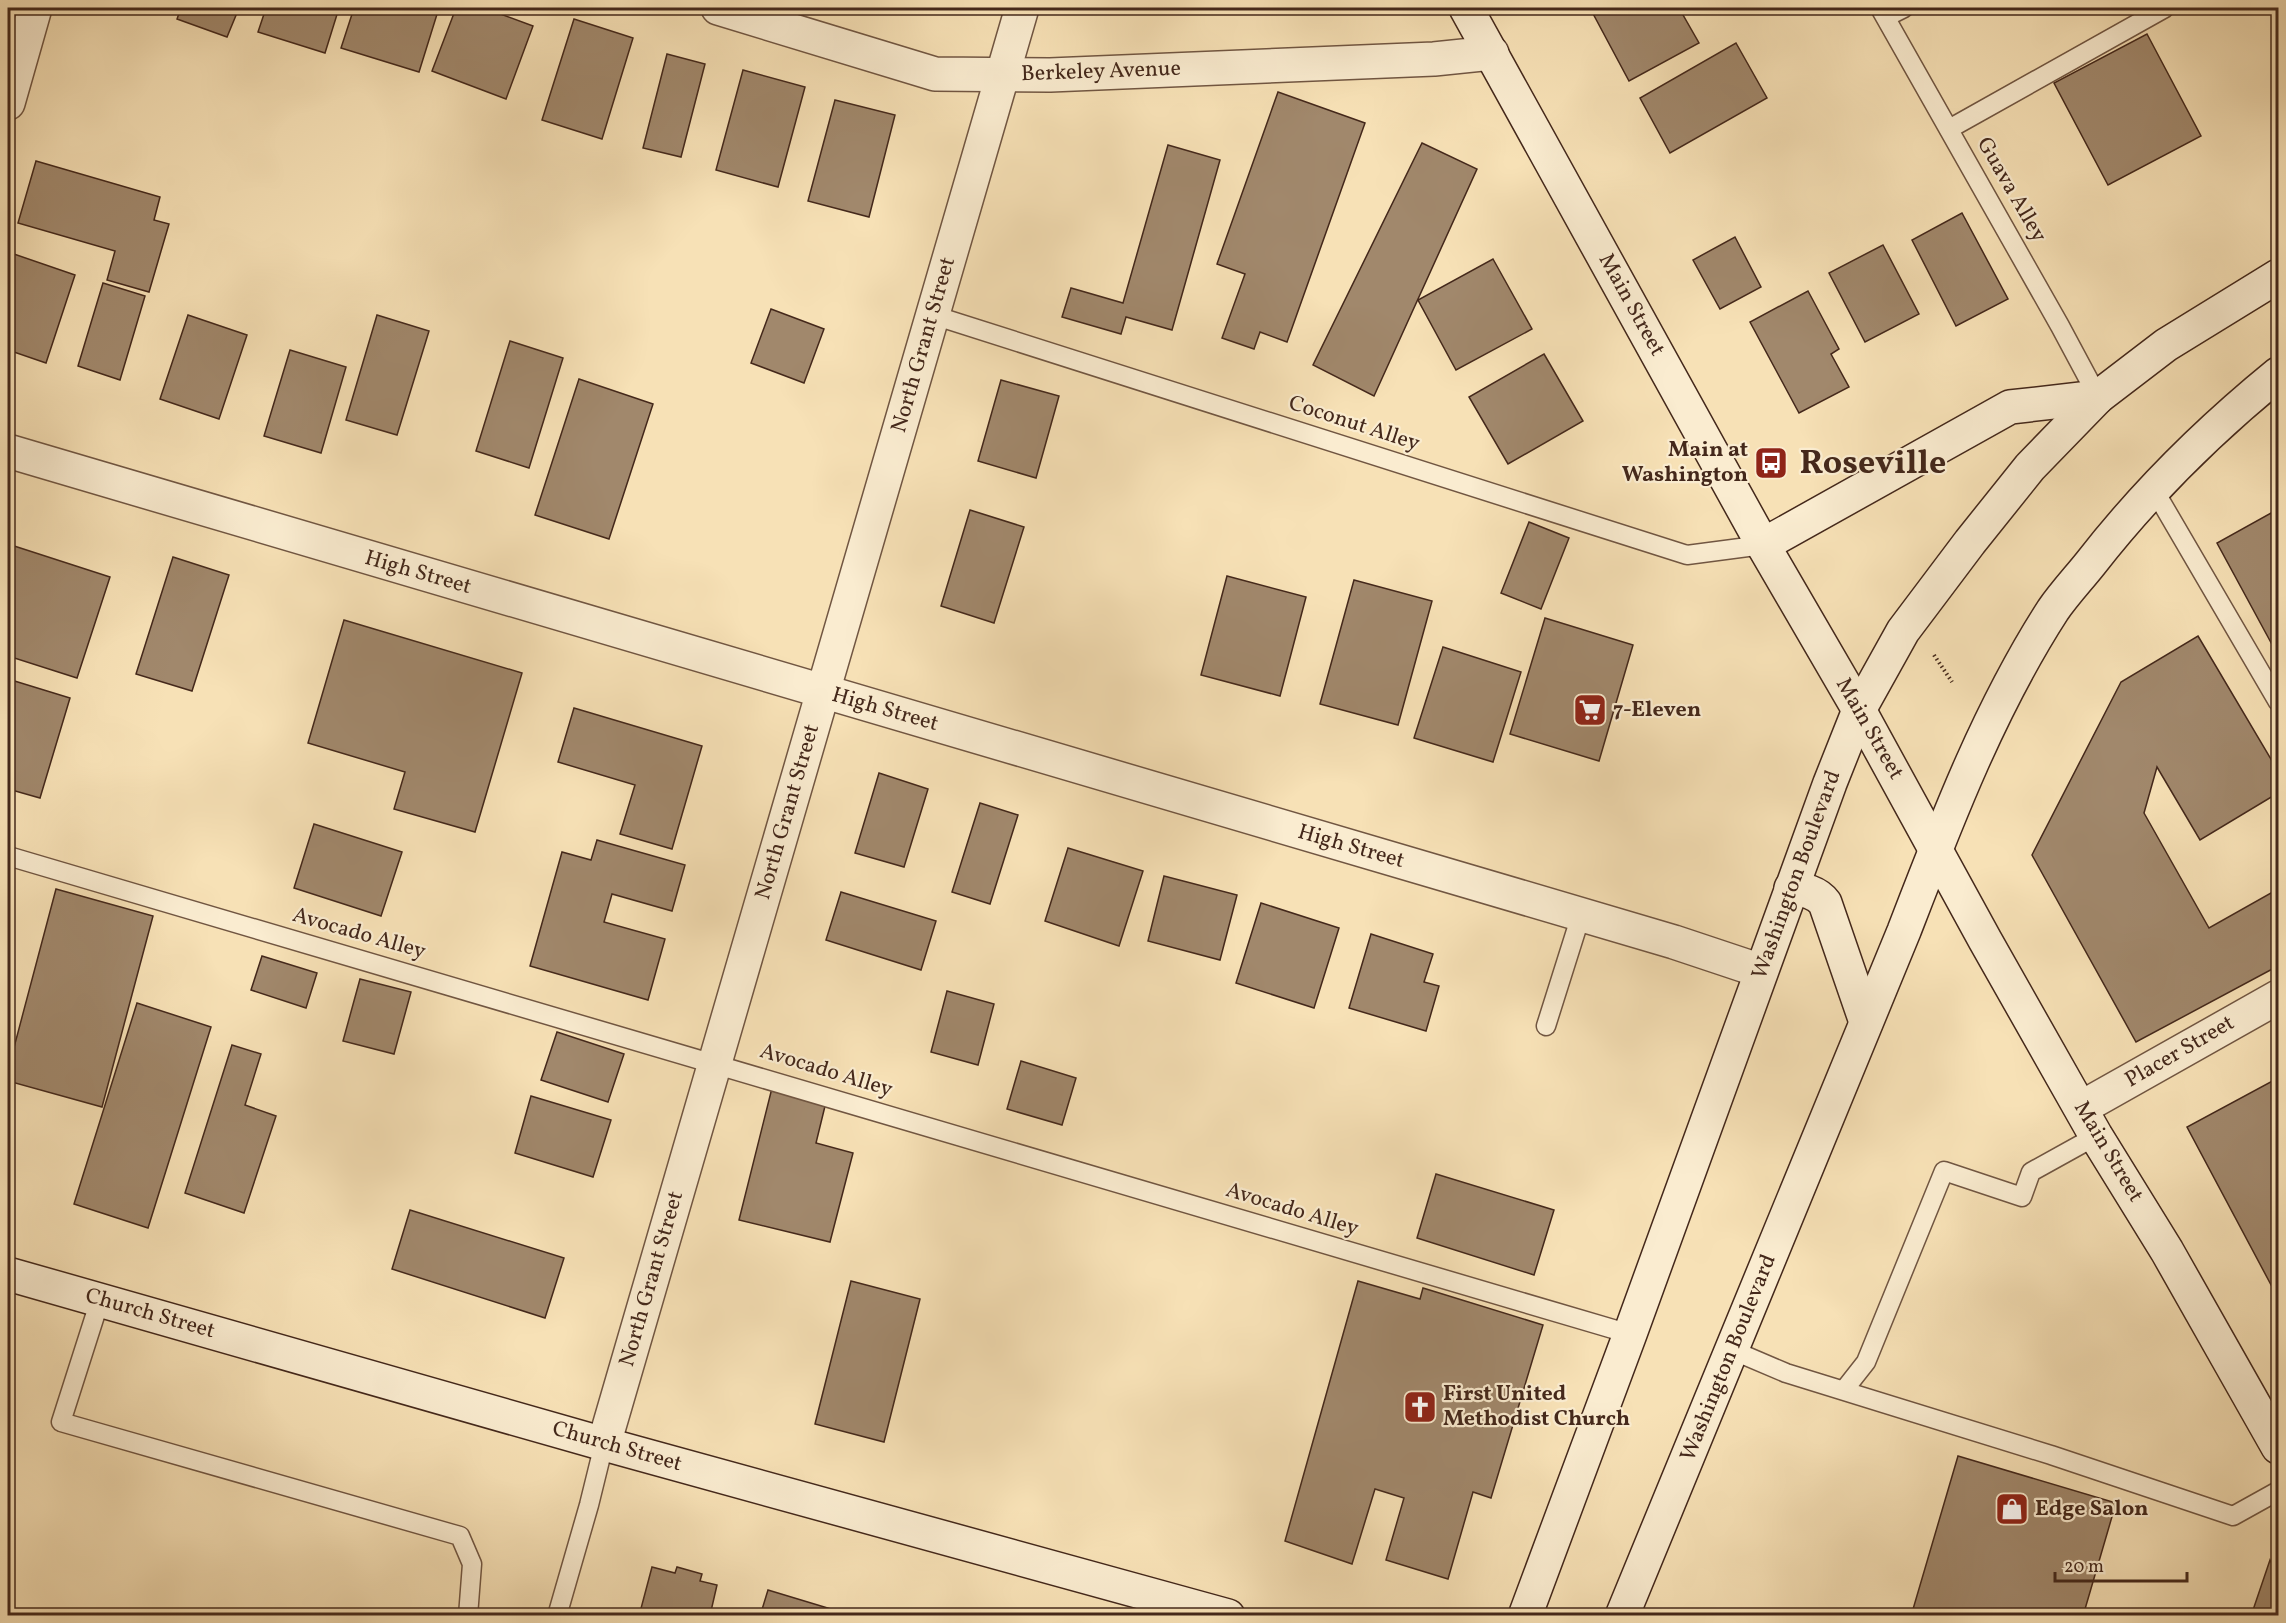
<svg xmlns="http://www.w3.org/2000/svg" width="2286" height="1623" viewBox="0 0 2286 1623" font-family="Vollkorn,serif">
	<rect width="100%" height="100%" fill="#f7e1b6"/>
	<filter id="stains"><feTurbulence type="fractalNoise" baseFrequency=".00333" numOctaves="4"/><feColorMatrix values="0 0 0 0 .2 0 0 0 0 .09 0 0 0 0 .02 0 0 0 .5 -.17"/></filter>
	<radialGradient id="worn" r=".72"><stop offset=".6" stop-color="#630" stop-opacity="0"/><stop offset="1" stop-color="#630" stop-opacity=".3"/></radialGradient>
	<!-- building -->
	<g fill="#a1886c" stroke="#44281b" stroke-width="1.5">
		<path d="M181,8H239L227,37L177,19Z"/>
		<path d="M266,8H339L325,53L258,32Z"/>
		<path d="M354,8H428L438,11L419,72L341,48Z"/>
		<path d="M456,8H484L533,26L506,99L432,71Z"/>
		<path d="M1590,8H1679L1699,43L1629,81Z"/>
		<path d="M574,19L633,38L602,139L542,120Z"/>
		<path d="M2147,34L2201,136L2108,185L2054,83Z"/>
		<path d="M1736,43L1767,98L1670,153L1640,98Z"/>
		<path d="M667,54L705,64L681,157L643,148Z"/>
		<path d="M743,70L805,87L778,187L716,170Z"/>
		<path d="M1278,92L1365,123L1287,342L1260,332L1254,349L1222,338L1245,274L1217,264Z"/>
		<path d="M835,100L895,115L869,217L808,201Z"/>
		<path d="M1422,143L1477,169L1374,396L1313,365Z"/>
		<path d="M1168,145L1220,160L1172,330L1126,317L1121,334L1062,317L1071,288L1123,303Z"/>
		<path d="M36,161L160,197L154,220L169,224L149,292L107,280L115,251L18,223Z"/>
		<path d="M1962,213L2008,299L1956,326L1912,240Z"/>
		<path d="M1735,237L1761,287L1720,309L1693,260Z"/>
		<path d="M1883,245L1919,314L1865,342L1829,273Z"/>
		<path d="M11,253L75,275L46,363L8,350V264Z"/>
		<path d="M1493,259L1532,329L1456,370L1418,300Z"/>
		<path d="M103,283L145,296L120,380L78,366Z"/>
		<path d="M1808,291L1839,349L1831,354L1849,387L1799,413L1750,322Z"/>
		<path d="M771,309L824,329L804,383L751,363Z"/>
		<path d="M188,315L247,335L219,419L160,399Z"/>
		<path d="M377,315L429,331L397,435L346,420Z"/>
		<path d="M510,341L563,358L529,468L476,451Z"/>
		<path d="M290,350L346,367L321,453L264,436Z"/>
		<path d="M1544,354L1583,421L1508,464L1469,397Z"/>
		<path d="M579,379L653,404L609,539L535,515Z"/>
		<path d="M1001,380L1059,396L1036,478L978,461Z"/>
		<path d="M970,510L1024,527L994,623L941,606Z"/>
		<path d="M2271,513L2278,527V648L2275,650L2217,543Z"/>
		<path d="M1529,522L1569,538L1541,609L1501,593Z"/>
		<path d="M8,544L110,577L77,678L8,656Z"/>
		<path d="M173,557L229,575L192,691L136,674Z"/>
		<path d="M1227,576L1306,597L1280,696L1201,675Z"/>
		<path d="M1354,580L1432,601L1398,725L1320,704Z"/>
		<path d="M1545,618L1633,645L1599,761L1510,734Z"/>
		<path d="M344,620L522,673L475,832L394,809L405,772L308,743Z"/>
		<path d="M2198,636L2278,771V793L2200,840L2157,767L2144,813L2209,928L2278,889V966L2136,1042L2032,855L2121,682Z"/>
		<path d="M1443,647L1521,672L1493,762L1414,738Z"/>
		<path d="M8,679L70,698L40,798L8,789Z"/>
		<path d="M574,708L702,746L672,849L620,834L635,785L558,762Z"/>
		<path d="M879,773L928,789L904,867L855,853Z"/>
		<path d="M980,803L1018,815L990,904L952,892Z"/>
		<path d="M314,824L402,852L381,916L294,888Z"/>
		<path d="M597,840L685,865L672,911L612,894L604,922L665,939L648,1000L530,966L562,852L591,860Z"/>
		<path d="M1068,848L1143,871L1119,946L1045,921Z"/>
		<path d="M1164,876L1237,895L1220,960L1148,941Z"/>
		<path d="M56,889L153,916L102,1107L8,1081V1070Z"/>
		<path d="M841,892L936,921L921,970L826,940Z"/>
		<path d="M1261,903L1339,928L1314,1008L1236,983Z"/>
		<path d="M1371,934L1433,954L1424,982L1439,986L1426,1031L1349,1008Z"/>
		<path d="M262,956L317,973L306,1008L251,990Z"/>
		<path d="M360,979L411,992L394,1054L343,1041Z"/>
		<path d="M947,991L994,1004L978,1065L931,1052Z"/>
		<path d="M137,1003L211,1027L148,1228L74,1204Z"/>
		<path d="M557,1032L624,1054L608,1102L541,1080Z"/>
		<path d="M232,1045L261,1054L245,1105L276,1116L244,1213L185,1193Z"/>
		<path d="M1021,1061L1076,1078L1062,1125L1007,1109Z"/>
		<path d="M2278,1078V1298L2187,1127Z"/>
		<path d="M772,1088L826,1102L816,1143L853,1153L830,1242L739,1220Z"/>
		<path d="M531,1096L611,1120L593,1177L515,1153Z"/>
		<path d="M1436,1174L1554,1210L1534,1275L1417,1238Z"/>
		<path d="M410,1210L564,1258L545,1318L392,1269Z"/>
		<path d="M851,1281L920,1299L884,1442L815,1424Z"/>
		<path d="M1358,1281L1420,1299L1423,1288L1543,1325L1491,1498L1473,1492L1448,1579L1386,1560L1404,1498L1375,1489L1352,1564L1285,1541Z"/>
		<path d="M1958,1456L2116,1503L2083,1616H1911Z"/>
		<path d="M2270,1560L2278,1576V1616H2251Z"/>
		<path d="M652,1567L675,1573L677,1567L702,1574L700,1581L717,1585L711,1611L727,1616H639Z"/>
		<path d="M768,1590L831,1609L829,1616H760Z"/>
	</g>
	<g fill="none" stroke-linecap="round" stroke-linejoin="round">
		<defs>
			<g id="lane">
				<path d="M1880,8L2060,326L2098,397"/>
				<path d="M1886,17L1904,8"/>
				<path d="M1949,129L2165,8"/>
				<path d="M933,315L1687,555L1763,545"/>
				<path d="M2153,488L2278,702"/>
				<path d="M8,856L1630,1334"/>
				<path d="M1546,1026L1581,915"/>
				<path d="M100,1300L61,1422L460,1536L472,1564L468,1616"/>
				<path d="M1732,1350L1786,1373L2051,1455L2233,1516L2278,1491"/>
				<path d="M1844,1390L1866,1362L1944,1171L2022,1197L2031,1172L2096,1136"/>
				<path d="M557,1616L589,1505L604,1444"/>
			</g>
			<g id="street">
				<path d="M718,8L935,74L1050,75L1434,59L1492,53"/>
				<path d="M8,103L35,8"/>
				<path d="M8,451L1674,942L1761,971"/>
				<path d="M2081,1108L2278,997"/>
				<path d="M604,1444L1022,8"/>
			</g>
			<g id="secondary">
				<path d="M1466,8L1763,545L1859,710L1985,940L2096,1136L2167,1251L2278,1447"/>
				<path d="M1763,545L2010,407L2098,397"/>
				<path d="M1791,888C1804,890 1817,892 1825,903L1866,1022"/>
				<path d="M8,1274L604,1444L1228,1616"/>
				<path d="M1525,1616L1630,1334L1830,783L1859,710L1903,631L1970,542L2030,467L2098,397L2166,345L2278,276"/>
				<path d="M1622,1616L1904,931C1946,822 1989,709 2053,610C2064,594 2078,579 2090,564C2146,492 2208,431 2278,374"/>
			</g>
		</defs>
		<!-- lane casing -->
		<use href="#lane" stroke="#715642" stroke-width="21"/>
		<!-- street casing -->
		<use href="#street" stroke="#715642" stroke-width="36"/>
		<!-- secondary casing -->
		<use href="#secondary" stroke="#44281b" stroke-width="36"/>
		<!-- path -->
		<path stroke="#44281b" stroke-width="4" stroke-dasharray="1.5 3" stroke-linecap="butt" d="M1934,655L1952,682"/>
		<!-- lane -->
		<use href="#lane" stroke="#faecd0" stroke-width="18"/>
		<!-- street -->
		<use href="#street" stroke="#faecd0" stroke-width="33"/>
		<!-- secondary -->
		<use href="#secondary" stroke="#faecd0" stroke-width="33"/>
	</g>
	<!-- icons -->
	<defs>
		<symbol id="bus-square" viewBox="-11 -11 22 22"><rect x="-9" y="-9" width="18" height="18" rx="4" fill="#8f2418" stroke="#faecd0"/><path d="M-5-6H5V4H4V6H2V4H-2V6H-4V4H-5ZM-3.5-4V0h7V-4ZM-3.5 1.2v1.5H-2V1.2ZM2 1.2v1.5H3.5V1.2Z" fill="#fff"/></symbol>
		<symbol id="supermarket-square" viewBox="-11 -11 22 22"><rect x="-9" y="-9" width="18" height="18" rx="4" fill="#8f2418" stroke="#faecd0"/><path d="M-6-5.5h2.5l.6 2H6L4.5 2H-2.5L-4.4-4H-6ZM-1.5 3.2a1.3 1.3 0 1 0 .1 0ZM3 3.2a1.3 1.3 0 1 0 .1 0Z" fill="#fff"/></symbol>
		<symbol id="church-square" viewBox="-11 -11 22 22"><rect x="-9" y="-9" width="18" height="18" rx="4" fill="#8f2418" stroke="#faecd0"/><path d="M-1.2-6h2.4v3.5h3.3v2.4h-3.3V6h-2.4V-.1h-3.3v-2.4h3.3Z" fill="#fff"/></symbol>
		<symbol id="shop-square" viewBox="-11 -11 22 22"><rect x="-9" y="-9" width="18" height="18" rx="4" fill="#8f2418" stroke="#faecd0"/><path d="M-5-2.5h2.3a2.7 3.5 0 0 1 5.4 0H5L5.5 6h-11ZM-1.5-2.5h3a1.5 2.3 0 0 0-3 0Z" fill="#fff"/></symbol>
	</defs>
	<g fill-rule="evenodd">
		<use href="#bus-square" x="1752" y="444" width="38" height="38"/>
		<use href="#supermarket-square" x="1571" y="691" width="38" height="38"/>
		<use href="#church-square" x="1401" y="1388" width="38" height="38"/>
		<use href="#shop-square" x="1993" y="1490" width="38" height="38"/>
	</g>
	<g text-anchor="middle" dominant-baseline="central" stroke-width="4.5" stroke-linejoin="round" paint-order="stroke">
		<!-- street labels -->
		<g font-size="22" fill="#44281b" stroke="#faecd0">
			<text transform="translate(1101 72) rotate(-2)">Berkeley Avenue</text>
			<text transform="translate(2011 190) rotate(60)">Guava Alley</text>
			<text transform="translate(1631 305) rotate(61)">Main Street</text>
			<text transform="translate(924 345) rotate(-74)">North Grant Street</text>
			<text transform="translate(1354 424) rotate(18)">Coconut Alley</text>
			<text transform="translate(418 573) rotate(16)">High Street</text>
			<text transform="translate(885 710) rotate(16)">High Street</text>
			<text transform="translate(1869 729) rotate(60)">Main Street</text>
			<text transform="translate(788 812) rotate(-74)">North Grant Street</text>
			<text transform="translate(1351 847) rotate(16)">High Street</text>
			<text transform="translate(1797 875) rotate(-70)">Washington Boulevard</text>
			<text transform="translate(359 934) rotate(16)">Avocado Alley</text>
			<text transform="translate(2180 1052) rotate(-30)">Placer Street</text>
			<text transform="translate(826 1071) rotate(17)">Avocado Alley</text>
			<text transform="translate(2108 1152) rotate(59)">Main Street</text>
			<text transform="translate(1292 1210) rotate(17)">Avocado Alley</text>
			<text transform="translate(652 1279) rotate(-74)">North Grant Street</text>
			<text transform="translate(150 1314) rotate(16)">Church Street</text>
			<text transform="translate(1729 1358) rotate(-68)">Washington Boulevard</text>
			<text transform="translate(617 1447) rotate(16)">Church Street</text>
		</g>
		<!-- poi labels -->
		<g font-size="22" font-weight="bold" fill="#44281b" stroke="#faecd0" text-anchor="start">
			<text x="1748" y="450" text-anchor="end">Main at<tspan x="1748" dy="25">Washington</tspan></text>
			<text x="1613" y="710">7-Eleven</text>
			<text x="1443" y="1394">First United<tspan x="1443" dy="25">Methodist Church</tspan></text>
			<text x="2035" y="1509">Edge Salon</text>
		</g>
		<!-- town labels -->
		<g font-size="34" font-weight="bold" fill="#44281b" stroke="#faecd0">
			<text x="1873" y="464">Roseville</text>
		</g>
	</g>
	<!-- margin -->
	<rect width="2286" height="1623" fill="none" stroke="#f7e1b6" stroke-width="30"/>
	<rect x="9" y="9" width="2268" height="1605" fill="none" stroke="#44281b" stroke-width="3"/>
	<rect x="15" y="15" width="2256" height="1593" fill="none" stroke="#44281b" stroke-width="1.5"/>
	<!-- scale -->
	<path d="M2055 1572v9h132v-9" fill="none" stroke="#44281b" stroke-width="3"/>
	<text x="2064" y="1572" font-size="18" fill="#44281b" stroke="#faecd0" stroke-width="4.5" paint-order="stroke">20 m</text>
	<rect width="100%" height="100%" filter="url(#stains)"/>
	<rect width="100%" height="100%" fill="url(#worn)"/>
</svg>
